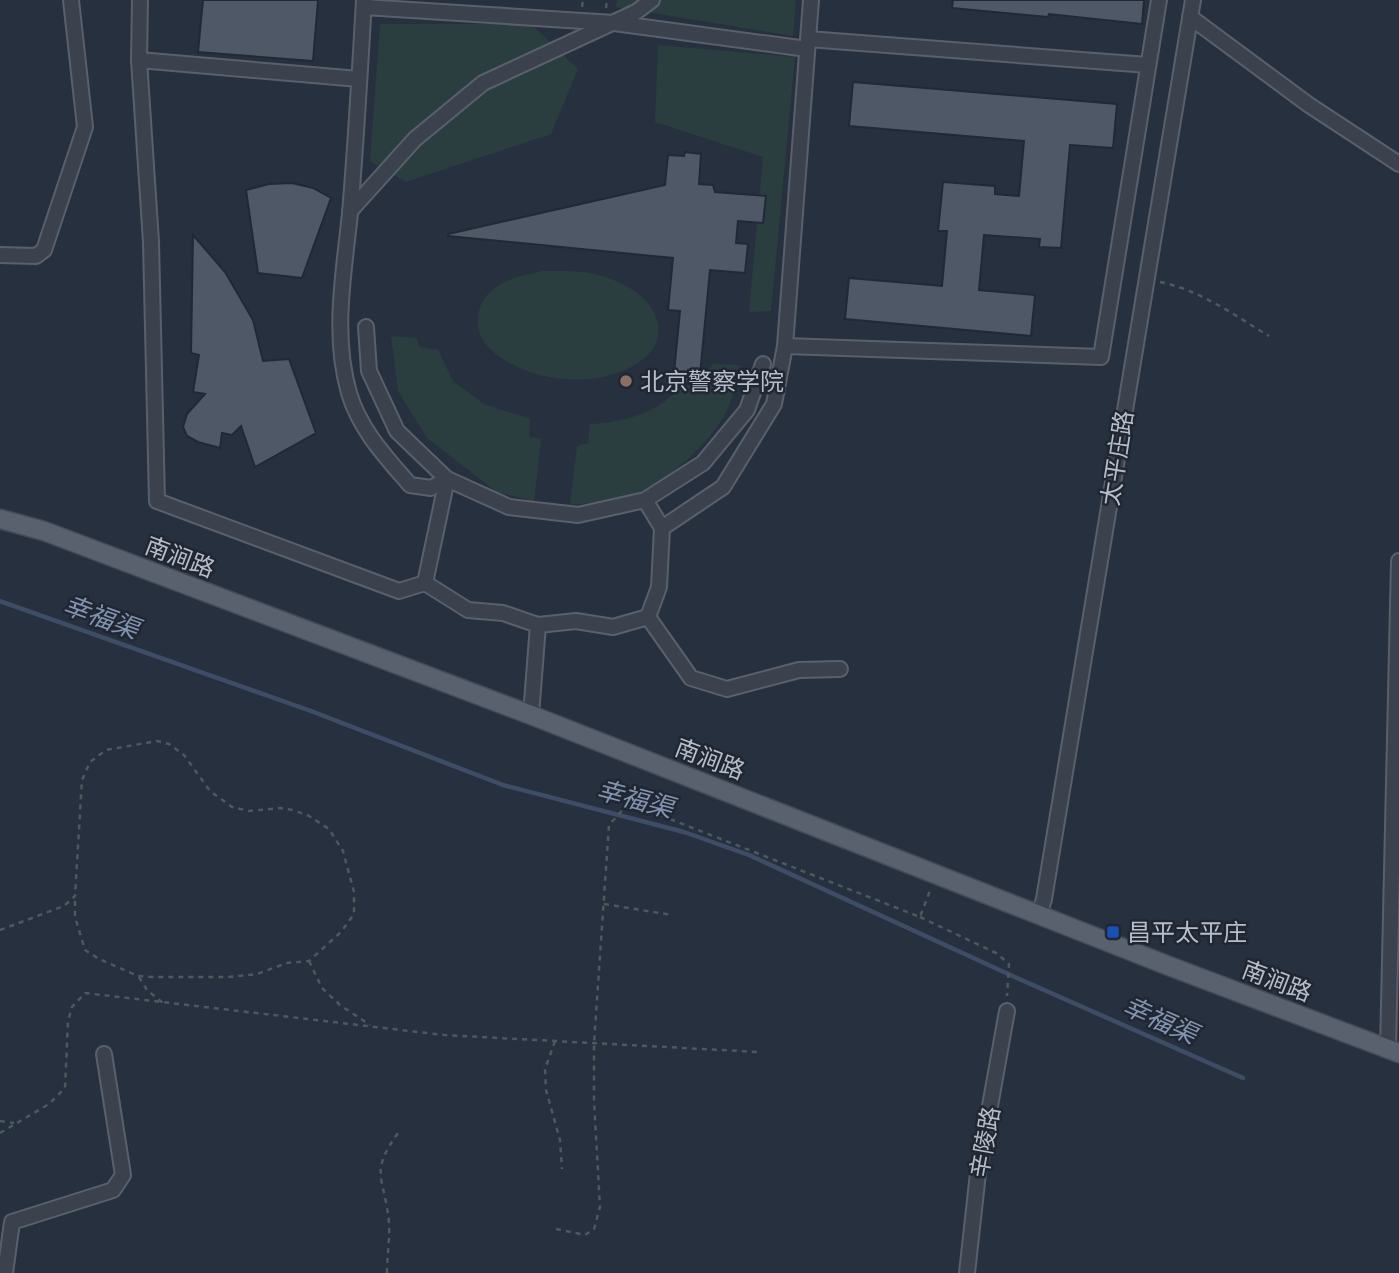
<svg xmlns="http://www.w3.org/2000/svg" width="1399" height="1273" viewBox="0 0 1399 1273" font-family="Cabin,'Noto Sans SC',sans-serif">
	<rect width="100%" height="100%" fill="#27303e"/>
	<!-- green -->
	<g fill="#2a3e40">
		<path d="M617,0H796L793,36L616,7Z"/>
		<path d="M380,24H531L578,69L551,134L406,182L370,161Z"/>
		<path d="M658,45L795,57L771,311L749,312L763,157L655,122Z"/>
		<path d="M542,271C559,271 578,270 595,274C624,281 662,301 658,335C655,354 639,364 622,371C583,388 523,379 491,350C482,341 476,329 478,317C482,284 514,277 542,271Z"/>
		<path d="M391,336L416,338L420,347L438,350L453,381L484,404L530,419L529,437L541,439L534,501L497,492L427,438L398,391Z"/>
		<path d="M713,364L740,365C737,381 733,398 726,412C713,440 668,481 639,492C617,500 594,503 570,505L577,446L588,443L590,424C617,423 652,415 672,395C680,388 687,379 695,371H707Z"/>
	</g>
	<g fill="none" stroke-linecap="round" stroke-linejoin="round">
		<!-- stream -->
		<path stroke="#3e4d65" stroke-width="4.5" d="M0,601L311,711L503,785L684,832L749,855L1017,978L1243,1078"/>
	</g>
	<!-- building -->
	<g fill="#4e5867" stroke="#222935" stroke-width="2">
		<path d="M203,0H318L313,61L198,52Z"/>
		<path d="M953,0H1144L1142,24L1049,14L1048,17L952,8Z"/>
		<path d="M853,82L1117,104L1113,148L1070,145L1061,248L1039,247L1040,239L984,235L979,290L1035,295L1031,336L845,319L849,278L942,286L947,231H938L943,182L995,186V194L1019,196L1024,141L849,126Z"/>
		<path d="M685,152L701,154L699,184L713,185L715,192L766,196L763,223L738,221L736,243L748,244L745,273L710,270L699,385L673,383L680,311L668,310L673,258L448,236V234L665,185L668,155L684,156Z"/>
		<path d="M292,183L313,188L331,198L302,278L258,273L246,190L269,184Z"/>
		<path d="M193,235L225,272L253,320L263,361L289,359L316,433L255,467L241,426L232,435L222,433L220,448L198,442L187,436L183,427L187,414L205,394L193,392L199,355L191,353Z"/>
	</g>
	<g fill="none" stroke-linecap="round" stroke-linejoin="round">
		<defs>
			<g id="minor">
				<path d="M140,0L139,60L151,242L157,501L399,591L425,583"/>
				<path d="M364,0C360,71 356,142 350,213C344,273 332,334 349,393C360,430 386,457 410,485L431,488L447,479"/>
				<path d="M364,7L614,23L807,49"/>
				<path d="M1190,17L1309,105L1399,164"/>
				<path d="M808,39L1148,65"/>
				<path d="M139,60L359,79"/>
				<path d="M350,211L415,139L483,83L636,12L652,0"/>
				<path d="M0,255L36,256L44,250L85,127L71,0"/>
				<path d="M366,327L369,371L397,431L447,479L509,507L578,515L645,500L703,463L747,410L763,364"/>
				<path d="M785,346L1101,357L1159,0"/>
				<path d="M447,479L425,583L468,610L503,613L538,625L576,621L613,627L648,617L659,587L662,528L645,500"/>
				<path d="M662,528L723,487L774,404L785,346L811,0"/>
				<path d="M648,617L691,678L727,689L799,670L840,669"/>
				<path d="M531,715L538,625"/>
				<path d="M1039,915L1044,899L1193,0"/>
				<path d="M1388,1049L1399,561"/>
				<path d="M5,1273L12,1222L113,1190L123,1175L104,1054"/>
				<path d="M967,1273L978,1173L1007,1011"/>
			</g>
			<path id="major" d="M0,519L44,531L531,715L1169,966L1399,1053"/>
		</defs>
		<!-- minor casing -->
		<use href="#minor" stroke="#59606c" stroke-width="18"/>
		<!-- major casing -->
		<use href="#major" stroke="#444b57" stroke-width="21"/>
		<!-- path -->
		<g stroke="#495b5e" stroke-width="2.5" stroke-dasharray="5 5" stroke-linecap="butt">
			<path d="M582,7L583,0"/>
			<path d="M606,8L607,0"/>
			<path d="M1160,282C1200,290 1234,315 1269,336"/>
			<path d="M604,904L672,915"/>
			<path d="M920,917L996,953L1009,964L1007,996"/>
			<path d="M0,930L64,906L75,896L82,780L90,762L106,750L157,741L169,744L184,755L210,791L232,807L249,811L280,808L293,810L309,816L329,829L343,851L354,892V914L341,932L309,961L287,963L257,974L228,977H154L138,976L99,959L85,950L75,917V896"/>
			<path d="M309,961L322,988L340,1005L370,1025"/>
			<path d="M139,977L147,990L163,1003"/>
			<path d="M555,1041L545,1069L546,1090L560,1140L562,1169"/>
			<path d="M0,1121L14,1123"/>
			<path d="M0,1133L49,1104L65,1088L68,1021L72,1007L85,993L444,1035L758,1052"/>
			<path d="M556,1229L585,1235L594,1229L600,1207L594,1101V1043L609,825L629,803L920,917L931,888"/>
			<path d="M387,1273C387,1256 390,1239 389,1223C385,1176 367,1174 401,1129"/>
		</g>
		<!-- minor -->
		<use href="#minor" stroke="#3b424e" stroke-width="14"/>
		<!-- major -->
		<use href="#major" stroke="#59616e" stroke-width="18"/>
	</g>
	<!-- markers -->
	<circle fill="#8d6e63" stroke="#202733" stroke-width="2.5" cx="626" cy="381" r="7"/>
	<rect fill="#1a4fb4" stroke="#202733" stroke-width="2.5" x="1106" y="925" width="14" height="14" rx="3.5"/>
	<g text-anchor="middle" dominant-baseline="central" stroke-width="5" stroke-linejoin="round" paint-order="stroke">
		<!-- poi labels -->
		<g font-size="24" fill="#b7bec9" stroke="#202733" text-anchor="start">
			<text x="640" y="381">北京警察学院</text>
			<text x="1127" y="932">昌平太平庄</text>
		</g>
		<!-- street labels -->
		<g font-size="24" fill="#b7bec9" stroke="#202733">
			<text transform="translate(1117 458) rotate(-81)">太平庄路</text>
			<text transform="translate(180 557) rotate(21)">南涧路</text>
			<text transform="translate(710 759) rotate(21)">南涧路</text>
			<text transform="translate(1277 981) rotate(21)">南涧路</text>
			<text transform="translate(985 1142) rotate(-80)">辛陵路</text>
		</g>
		<!-- water labels -->
		<g font-size="26" font-style="italic" fill="#8193ae" stroke="#202733">
			<text transform="translate(101 617) rotate(20)">幸福渠</text>
			<text transform="translate(635 799) rotate(15)">幸福渠</text>
			<text transform="translate(1160 1020) rotate(24)">幸福渠</text>
		</g>
	</g>
</svg>
